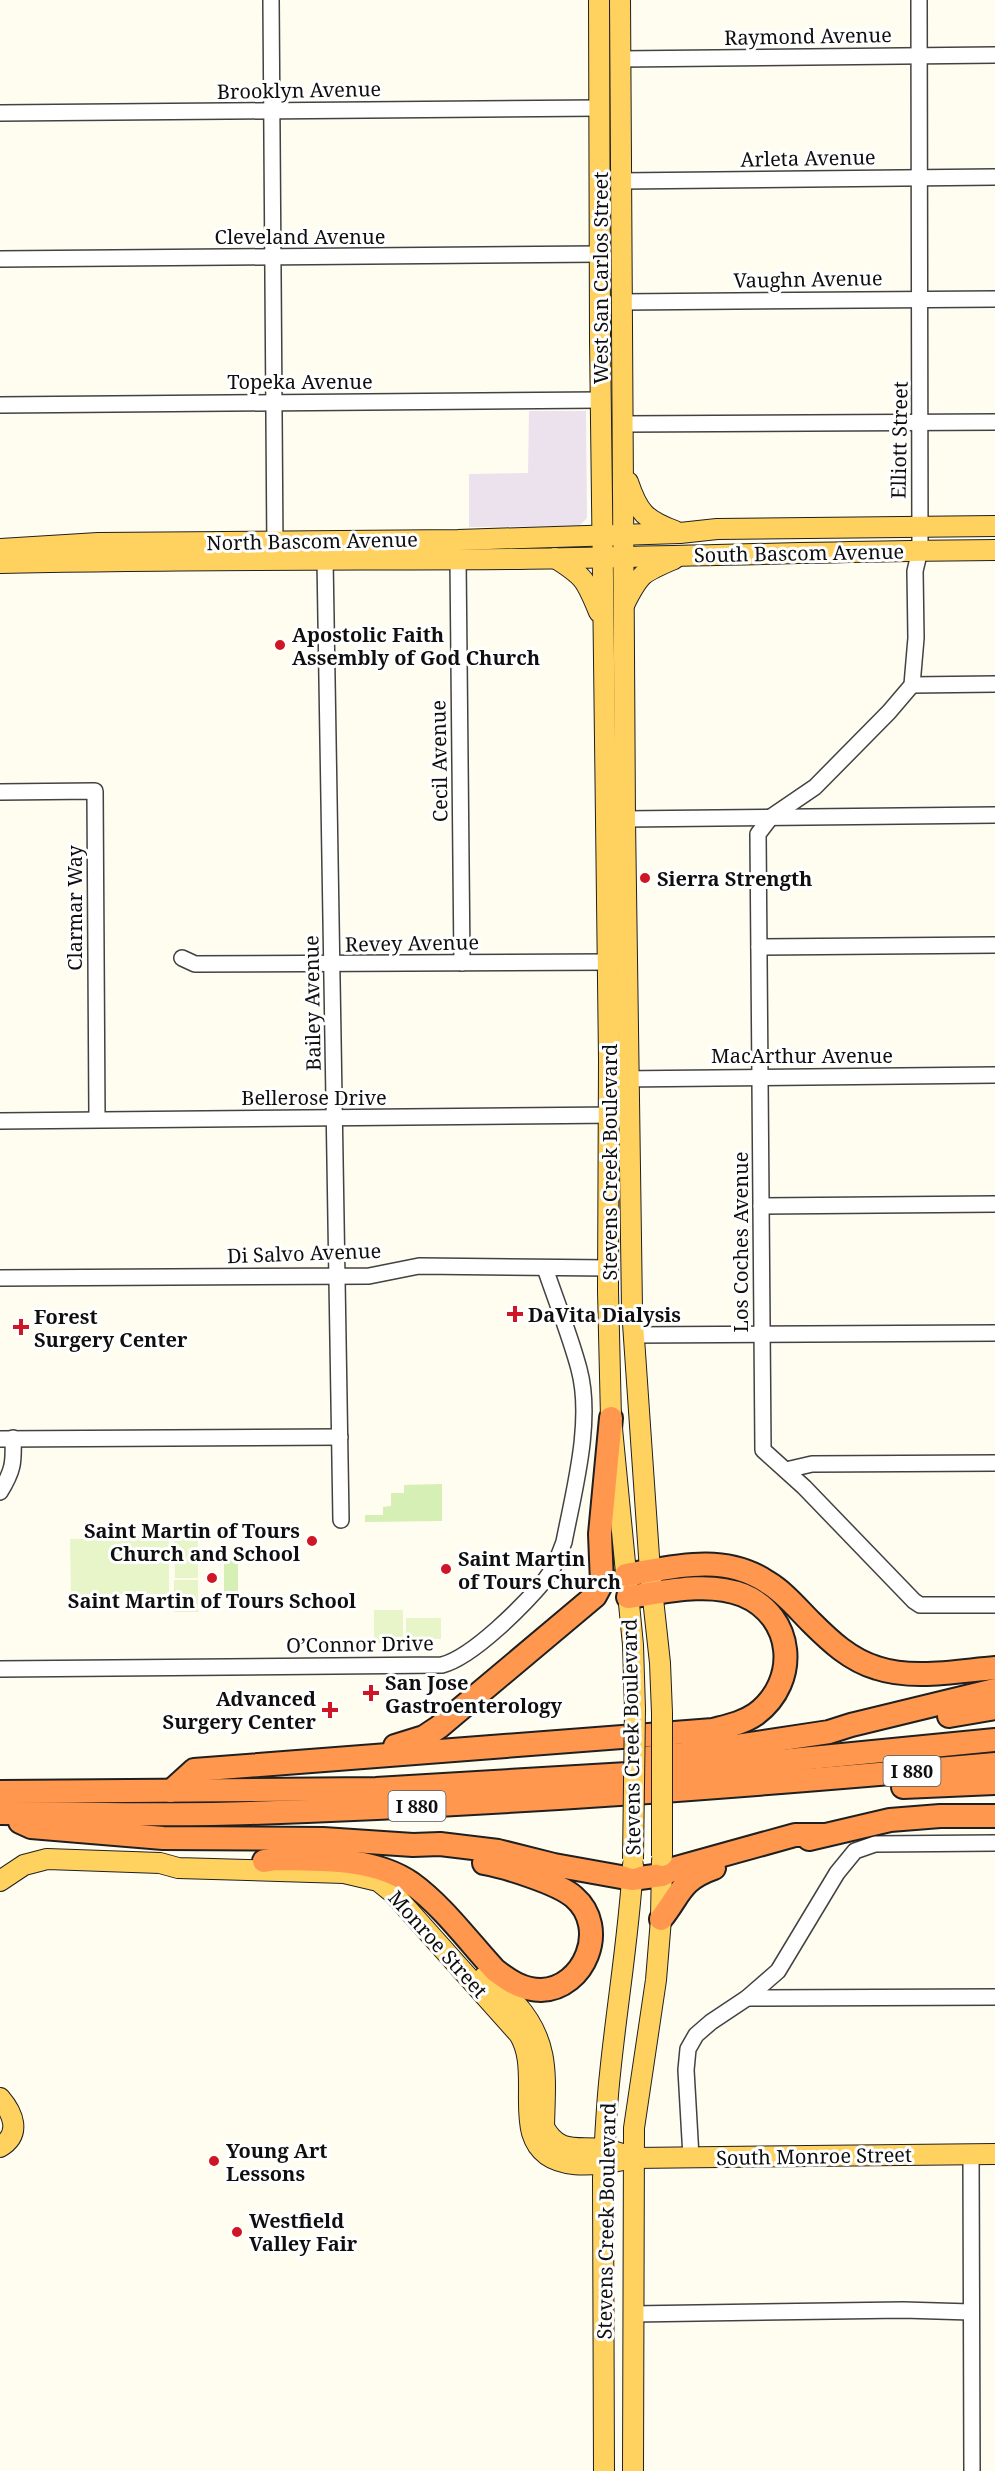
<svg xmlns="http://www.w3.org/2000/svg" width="995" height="2471" viewBox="0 0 995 2471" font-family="'Noto Serif',serif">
	<rect width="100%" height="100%" fill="#fffcf0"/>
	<!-- industrial -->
	<path fill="#ece2ee" d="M529,411H586L587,518L579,526L469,527V474L528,473Z"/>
	<!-- green -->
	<g fill="#d5efb5">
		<path d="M442,1484V1521L365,1522V1515H383V1507L391,1506V1493H404V1485Z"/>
		<rect x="224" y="1560" width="14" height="36"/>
	</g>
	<!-- pitch -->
	<g fill="#e7f5c8">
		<path d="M169,1538V1594L71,1595L70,1539Z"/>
		<path d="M174,1539H198V1578H175Z"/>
		<rect x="174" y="1580" width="24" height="32"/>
		<rect x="374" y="1610" width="29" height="33"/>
		<rect x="406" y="1618" width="35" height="21"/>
	</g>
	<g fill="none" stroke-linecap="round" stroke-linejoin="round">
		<defs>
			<g id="minor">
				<path d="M271,0L275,552"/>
				<path d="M919,0L920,550L915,571L916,638L912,685L889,712L815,787L771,817L758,834L763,1450L804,1487L914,1601L920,1605H995"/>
				<path d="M621,59L995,55"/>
				<path d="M0,113L599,108"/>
				<path d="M621,181L995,177"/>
				<path d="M0,259L600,254"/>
				<path d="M622,302L995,299"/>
				<path d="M0,405L601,400"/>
				<path d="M624,424L995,422"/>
				<path d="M325,559L341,1520"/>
				<path d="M458,559L462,963"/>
				<path d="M912,685L995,684"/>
				<path d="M0,792L95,791L97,1118"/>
				<path d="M625,819L995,815"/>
				<path d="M759,947L995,945"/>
				<path d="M182,958L195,964L608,962"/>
				<path d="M620,1079L995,1075"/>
				<path d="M0,1121L618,1115"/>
				<path d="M761,1206L995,1204"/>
				<path d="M0,1278L369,1276L419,1266L610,1268"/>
				<path d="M633,1335L995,1333"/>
				<path d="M0,1439L340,1437"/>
				<path d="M786,1470L812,1464L995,1463"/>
				<path d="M0,1492C13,1471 14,1463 13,1438"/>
				<path d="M0,1669L442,1665C473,1657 524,1605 545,1580C554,1569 559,1556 564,1542C574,1490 593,1421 579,1369C570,1335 556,1301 545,1268"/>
				<path d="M747,1998L995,1997"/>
				<path d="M971,2154L972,2471"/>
				<path d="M691,2157L686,2070L688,2049L696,2035L711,2022L747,1998L778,1971L837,1873L855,1851L875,1844L995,1843"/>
				<path d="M632,2314L903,2310L971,2312"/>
			</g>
			<g id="major">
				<path d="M599,0L600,340L609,1060L608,1291L611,1418L633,1645L635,1709"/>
				<path d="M620,0L625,819L632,1309L650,1571L660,1663L662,1713"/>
				<path d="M628,482C638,512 645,520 675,531"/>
				<path d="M0,549L98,543L458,540L680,533L717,529L995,526"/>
				<path d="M555,558C584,576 586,580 599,612"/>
				<path d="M0,563C170,559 340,560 510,559C672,557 833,551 995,550"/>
				<path d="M625,603C640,573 643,572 674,559"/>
				<path d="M0,1881L24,1865L47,1859L160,1863L178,1868L344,1873L378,1881L393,1893L519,2034C529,2050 529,2069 529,2087C529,2102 528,2119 532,2133C545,2176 601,2165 633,2158L995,2154"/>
				<path d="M484,1977C493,1987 506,1994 516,2004C551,2043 545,2078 544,2127C559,2155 577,2146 603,2149C612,2150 622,2154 630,2157"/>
				<path d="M0,2098C13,2113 22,2134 0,2147"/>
				<path d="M604,2471L603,2179C605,2144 606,2109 610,2074C617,2004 629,1935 633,1865"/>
				<path d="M633,2471L634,2128L656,1980L661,1919L662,1861"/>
			</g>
			<g id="highway">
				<path d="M626,1575C673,1567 724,1553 767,1582C784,1592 797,1608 811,1622C830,1641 850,1660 877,1668C913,1680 958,1671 995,1668"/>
				<path d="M949,1716L995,1708"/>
				<path d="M395,1746L424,1737L439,1727L595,1596L602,1583L600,1534L611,1418"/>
				<path d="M643,1758L683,1754L829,1732L851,1725L995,1690"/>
				<path d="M903,1787L995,1783"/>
				<path d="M171,1791L194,1770L713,1730C728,1726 743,1723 756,1714C800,1681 794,1616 743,1595C708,1581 664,1592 628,1597"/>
				<path d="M0,1792L376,1789L678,1771L995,1740"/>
				<path d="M0,1813C83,1813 167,1816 250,1813C499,1805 747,1786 995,1764"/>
				<path d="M20,1822L31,1827L163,1838L323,1839L413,1845L440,1844L498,1851L554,1865L632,1879L662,1875L676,1868L795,1835H823"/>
				<path d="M809,1839L890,1820L940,1816H995"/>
				<path d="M264,1861L276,1859C320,1860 373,1857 411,1883C443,1906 469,1942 495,1970C509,1981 523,1990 541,1990C584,1989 610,1928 574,1897C558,1883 506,1867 484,1863"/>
				<path d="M661,1919C681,1894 680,1880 714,1868"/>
			</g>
		</defs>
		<!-- minor casing -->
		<use href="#minor" stroke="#424242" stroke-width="18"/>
		<!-- major casing -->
		<use href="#major" stroke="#202020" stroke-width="22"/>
		<!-- highway casing -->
		<use href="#highway" stroke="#202020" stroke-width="26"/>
		<!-- minor -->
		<use href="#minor" stroke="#fff" stroke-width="15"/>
		<!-- major -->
		<use href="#major" stroke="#ffd260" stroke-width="20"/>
		<!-- highway -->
		<use href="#highway" stroke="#ff984e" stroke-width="22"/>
		<defs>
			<g id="major-bridge">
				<path d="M662,1713V1856"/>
				<path d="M633,1859L635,1709"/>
			</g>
		</defs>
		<!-- major-bridge casing -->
		<use href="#major-bridge" stroke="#202020" stroke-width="22" stroke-linecap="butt"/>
		<!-- major-bridge -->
		<use href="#major-bridge" stroke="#ffd260" stroke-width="20"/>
	</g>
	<!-- markers -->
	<g fill="#cf1626" stroke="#fff" stroke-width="2">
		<circle cx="280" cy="645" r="6"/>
		<circle cx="645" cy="878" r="6"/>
		<path d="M512 1305h6v6h6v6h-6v6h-6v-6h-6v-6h6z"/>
		<path d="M18 1318h6v6h6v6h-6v6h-6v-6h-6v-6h6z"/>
		<circle cx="312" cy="1541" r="6"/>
		<circle cx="446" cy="1569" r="6"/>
		<circle cx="212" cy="1578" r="6"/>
		<path d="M368 1684h6v6h6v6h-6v6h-6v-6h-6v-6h6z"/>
		<path d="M327 1701h6v6h6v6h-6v6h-6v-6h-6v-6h6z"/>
		<circle cx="214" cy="2161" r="6"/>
		<circle cx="237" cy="2232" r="6"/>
	</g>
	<g text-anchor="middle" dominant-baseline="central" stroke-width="6" stroke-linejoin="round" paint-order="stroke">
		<!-- shield labels -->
		<g fill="#fff" stroke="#575757" stroke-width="1.5">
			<rect x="883.5" y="1756" width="57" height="30" rx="4.5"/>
			<rect x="388.5" y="1791" width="57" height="30" rx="4.5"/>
		</g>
		<g font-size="18" font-weight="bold" fill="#0f0f0f">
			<text x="912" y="1771">I 880</text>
			<text x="417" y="1806">I 880</text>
		</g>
		<!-- street labels -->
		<g font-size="20" fill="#0f0f0f" stroke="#fff">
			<text transform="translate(808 36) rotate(-1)">Raymond Avenue</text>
			<text transform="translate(299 90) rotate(-1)">Brooklyn Avenue</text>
			<text transform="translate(808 158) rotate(-1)">Arleta Avenue</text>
			<text x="300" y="236">Cleveland Avenue</text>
			<text transform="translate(600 278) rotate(-90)">West San Carlos Street</text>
			<text transform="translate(808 279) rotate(-1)">Vaughn Avenue</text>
			<text x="300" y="381">Topeka Avenue</text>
			<text transform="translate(899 440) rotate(-89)">Elliott Street</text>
			<text transform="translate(312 541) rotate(-1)">North Bascom Avenue</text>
			<text transform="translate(799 553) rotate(-1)">South Bascom Avenue</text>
			<text transform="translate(439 761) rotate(-91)">Cecil Avenue</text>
			<text transform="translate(74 908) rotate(-90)">Clarmar Way</text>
			<text transform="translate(412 943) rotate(-1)">Revey Avenue</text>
			<text transform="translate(312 1003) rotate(-91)">Bailey Avenue</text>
			<text x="802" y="1055">MacArthur Avenue</text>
			<text x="314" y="1097">Bellerose Drive</text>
			<text transform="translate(609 1162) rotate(-90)">Stevens Creek Boulevard</text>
			<text transform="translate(740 1242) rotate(-90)">Los Coches Avenue</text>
			<text transform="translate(304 1253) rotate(-2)">Di Salvo Avenue</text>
			<text transform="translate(360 1644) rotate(-1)">O’Connor Drive</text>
			<text transform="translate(631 1737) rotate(-91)">Stevens Creek Boulevard</text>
			<text transform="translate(438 1944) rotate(48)">Monroe Street</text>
			<text transform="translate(814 2156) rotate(-1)">South Monroe Street</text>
			<text transform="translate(606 2221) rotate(-89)">Stevens Creek Boulevard</text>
		</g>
		<!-- poi labels -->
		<g font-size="20" font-weight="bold" fill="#0f0f0f" stroke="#fff" text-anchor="start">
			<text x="292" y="634">Apostolic Faith<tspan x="292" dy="23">Assembly of God Church</tspan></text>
			<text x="657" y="878">Sierra Strength</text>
			<text x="528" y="1314">DaVita Dialysis</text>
			<text x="34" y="1316">Forest<tspan x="34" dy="23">Surgery Center</tspan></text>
			<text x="300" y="1530" text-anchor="end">Saint Martin of Tours<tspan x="300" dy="23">Church and School</tspan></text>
			<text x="458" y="1558">Saint Martin<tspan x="458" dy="23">of Tours Church</tspan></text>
			<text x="212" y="1600" text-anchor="middle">Saint Martin of Tours School</text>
			<text x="385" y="1682">San Jose<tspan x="385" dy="23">Gastroenterology</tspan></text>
			<text x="316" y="1698" text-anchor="end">Advanced<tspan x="316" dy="23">Surgery Center</tspan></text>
			<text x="226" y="2150">Young Art<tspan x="226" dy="23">Lessons</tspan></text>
			<text x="249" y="2220">Westfield<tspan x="249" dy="23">Valley Fair</tspan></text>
		</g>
	</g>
</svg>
